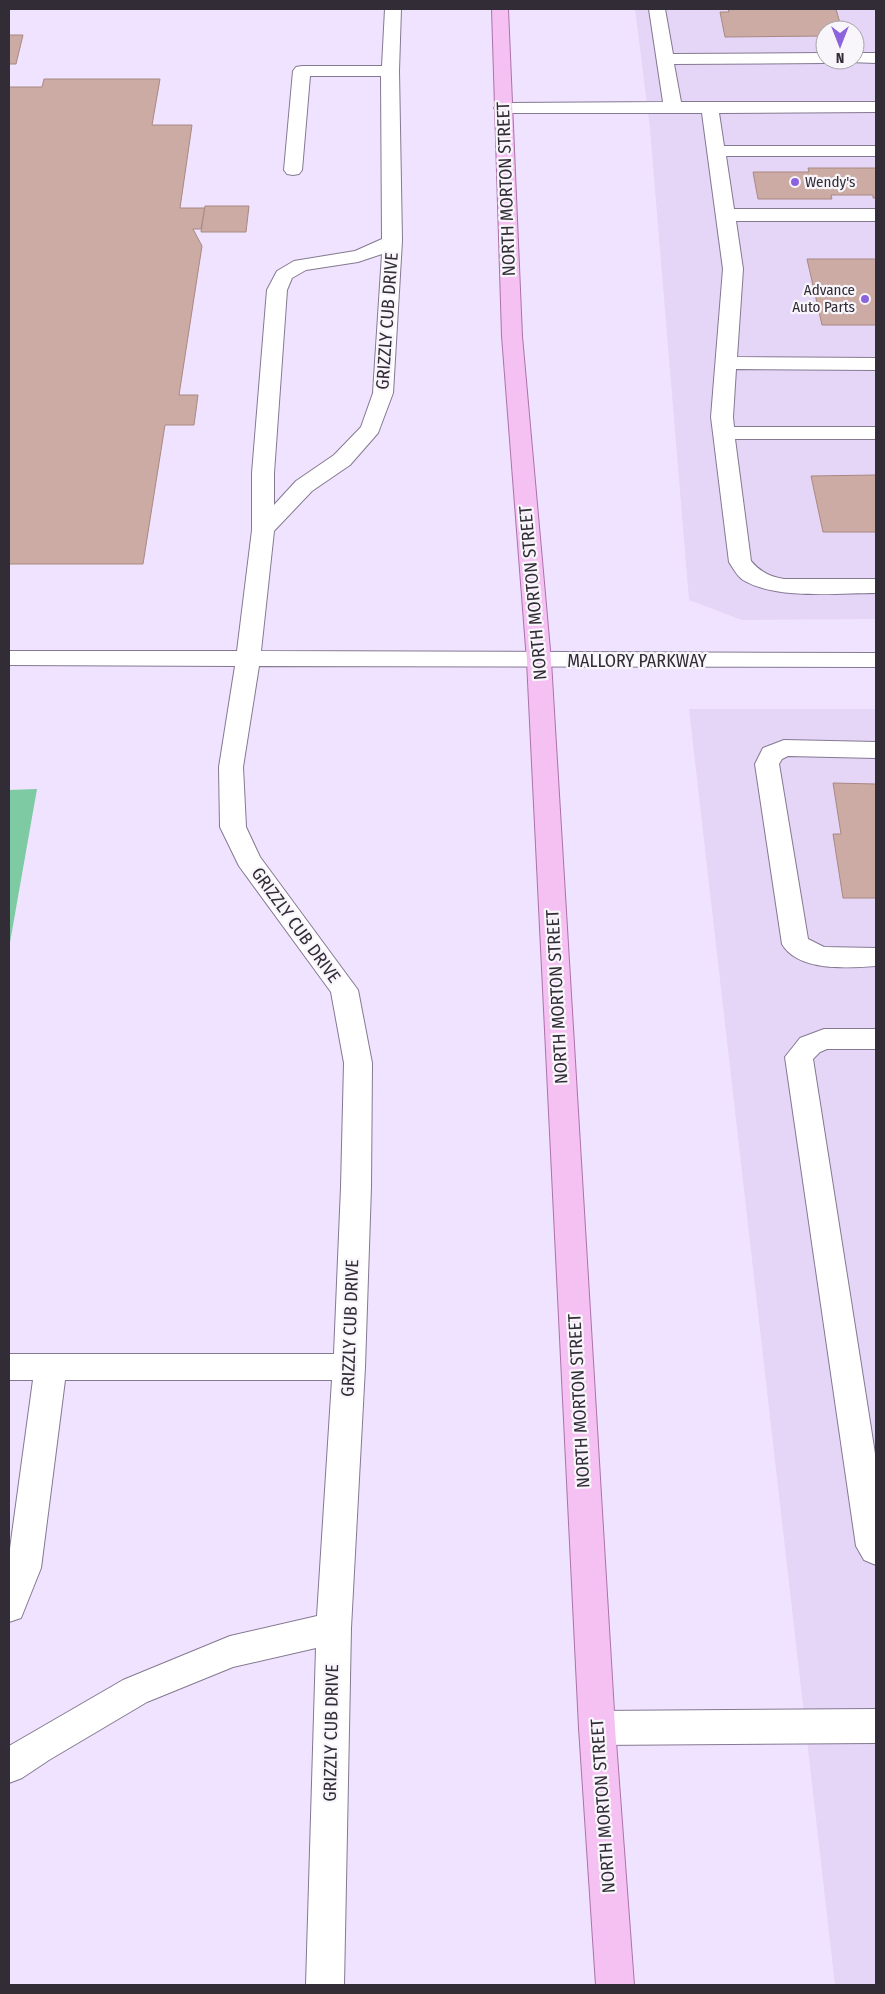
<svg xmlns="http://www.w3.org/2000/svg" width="885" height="1994" viewBox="0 0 885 1994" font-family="'Fira Sans Condensed',sans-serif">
	<rect width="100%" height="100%" fill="#f0e3ff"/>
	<!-- built -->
	<g fill="#e5d5f7" fill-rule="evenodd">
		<path d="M635,9H876V619L742,620L689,600L650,129ZM825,30H855V60H825Z"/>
		<path d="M689,709H876V1985H835Z"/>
	</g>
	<!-- green -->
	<path fill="#7ecaa3" d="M37,789L9,948V790Z"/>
	<!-- building -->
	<g fill="#cbaba3" stroke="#a88982">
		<path d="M728,9H836L842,30H825V36L725,37L720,12H729Z"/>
		<path d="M9,35H23L16,64H9Z"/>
		<path d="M44,79H160L152,125H192L180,208H205L201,229H193L202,246L179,395H198L194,425H165L143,564H9V87H42Z"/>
		<path d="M808,168H876V198H873V195H831L832,199H758L753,172H809Z"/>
		<path d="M205,206H249L246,232H201Z"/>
		<path d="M807,259H876V325H822Z"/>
		<path d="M876,475V532H823L811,476Z"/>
		<path d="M833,783L876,784V898H843L833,834H841Z"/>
	</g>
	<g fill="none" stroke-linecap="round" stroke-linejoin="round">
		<defs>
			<g id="minor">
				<path d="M385,9H401L399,71L402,241L393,393L378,433L350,465L312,491L274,531L261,651L876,653V667L259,666L243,767L246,827L260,857L358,990L372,1063L371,1187L365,1367L351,1628L344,1985H306L316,1648L233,1667L147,1702L49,1760L22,1778L9,1783V1746L123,1680L230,1636L317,1616L332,1380H65L41,1568L21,1618L9,1622V1556L33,1380H9V1354H334L341,1187L344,1063L331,992L239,866L220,827L219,767L235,666L9,665V651H237L252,530V473L267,290L277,271L294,261L355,251L382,239L381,76H310L302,170L299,174L293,175L287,174L284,170L293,71L296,67L302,66H382ZM382,254L373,393L361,427L334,455L296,481L274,505V473L287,290L292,278L306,270L358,262Z"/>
				<path d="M649,9H665L673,54L825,53V60H832L825,63L674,64L681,102H876V112L719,113L724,146H876V156H726L734,209H876V221H736L743,269L737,357L876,358V370L736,369L733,417L734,427H876V439H735L751,561C760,572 771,577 784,579H876V593C838,593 776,600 743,580C737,576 733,568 729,562L711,417L723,269L702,113H503L497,112L494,108L497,104L503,103L663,102Z"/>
				<path d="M855,53H876V63L849,62L848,60H855Z"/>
				<path d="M784,740L876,742V758L788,756L782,759L779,764L808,939L824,947L876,948V966C849,968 798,972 782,944L755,764L763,748Z"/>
				<path d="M824,1029H876V1049H827L820,1052L813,1059L876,1460V1565L864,1560L856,1546L785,1057L800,1038Z"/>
				<path d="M876,1709V1743L597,1745L584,1740L579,1728L584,1716L597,1711Z"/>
			</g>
			<path id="major" d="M492,9H508L522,336L551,661L615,1728L634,1985H596L579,1728L527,661L502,336Z"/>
		</defs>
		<!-- minor casing -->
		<use href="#minor" stroke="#847991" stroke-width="2"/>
		<!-- major casing -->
		<use href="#major" stroke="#ab72aa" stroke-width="2"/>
		<!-- minor -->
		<use href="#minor" fill="#fff" fill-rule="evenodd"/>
		<!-- major -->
		<use href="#major" fill="#f4c1f2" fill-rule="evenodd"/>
	</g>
	<!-- markers -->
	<g fill="#8c63dd" stroke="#f8f5fb" stroke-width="2">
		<circle cx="795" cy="182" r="5"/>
		<circle cx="865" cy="299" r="5"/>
	</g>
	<g text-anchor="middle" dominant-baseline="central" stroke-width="4.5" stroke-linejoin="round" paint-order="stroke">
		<!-- far-poi labels -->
		<g font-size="15" fill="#312c36" stroke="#f8f5fb" text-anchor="start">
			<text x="805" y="182">Wendy's</text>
			<text x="855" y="290" text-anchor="end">Advance<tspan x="855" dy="17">Auto Parts</tspan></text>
		</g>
		<!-- street labels -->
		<g font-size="18" fill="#312c36" stroke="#f8f5fb">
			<text transform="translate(506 189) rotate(-92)">NORTH MORTON STREET</text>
			<text transform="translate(387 321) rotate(-86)">GRIZZLY CUB DRIVE</text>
			<text transform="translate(533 593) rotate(-95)">NORTH MORTON STREET</text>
			<text x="637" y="661">MALLORY PARKWAY</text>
			<text transform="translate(296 925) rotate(54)">GRIZZLY CUB DRIVE</text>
			<text transform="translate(557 997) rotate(-93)">NORTH MORTON STREET</text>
			<text transform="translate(350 1328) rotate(-88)">GRIZZLY CUB DRIVE</text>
			<text transform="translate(579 1401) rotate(-93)">NORTH MORTON STREET</text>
			<text transform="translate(331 1733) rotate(-89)">GRIZZLY CUB DRIVE</text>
			<text transform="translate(603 1806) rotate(-94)">NORTH MORTON STREET</text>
		</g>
	</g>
	<!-- border -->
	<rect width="885" height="1994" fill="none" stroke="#312c36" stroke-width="20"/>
	<!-- north arrow -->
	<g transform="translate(840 45) rotate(180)"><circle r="24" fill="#f8f5fb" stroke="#a8a5ac"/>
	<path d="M0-4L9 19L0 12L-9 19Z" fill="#8c63dd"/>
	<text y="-8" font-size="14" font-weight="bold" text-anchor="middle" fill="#312c36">N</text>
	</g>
</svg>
